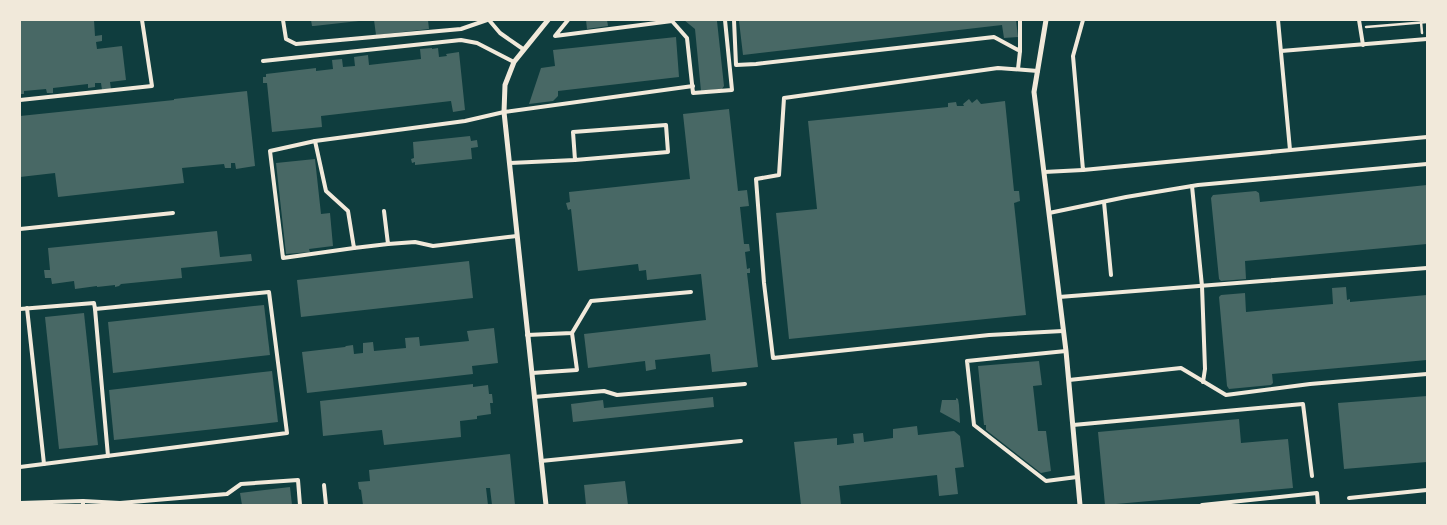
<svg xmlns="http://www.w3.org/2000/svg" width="1447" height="525" viewBox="0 0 1447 525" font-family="Figtree,sans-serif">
	<rect width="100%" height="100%" fill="#0f3d3e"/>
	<!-- building -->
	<g fill="#486865">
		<path d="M20,20H94L95,36L102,35V41L96,42L97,49L122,46L126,80L110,82L111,89L102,90L101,83H95V87L88,88V84L53,88V93H47L46,89L24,91V94H20Z"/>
		<path d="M311,20H359V21L314,26H312Z"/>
		<path d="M374,20H428L429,29L376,35Z"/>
		<path d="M586,20H607L608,26L587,29Z"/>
		<path d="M684,20L717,21L724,86L722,89L701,91L695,29Z"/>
		<path d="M750,20H1016L1018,37L1004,38L1002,25L743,55L739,21Z"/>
		<path d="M676,37L679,77L558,91V96L553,101L529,104L541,68L555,66L553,50Z"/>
		<path d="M432,48V49L438,48L439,57L447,56L446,54L459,52L465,110L453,112L451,101L321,116L322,127L272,132L267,83H263V77H266V74L316,68V71L333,69L332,60L342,59L343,67L355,66L354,57L368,55L369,65L421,59L420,49Z"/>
		<path d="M247,91L255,166L236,169L235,163H231V168H225L224,164L182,168L184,183L58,197L55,173L20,177V116L174,100V99Z"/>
		<path d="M969,99L972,103L977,99L981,104L1005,101L1014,191H1019L1020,201L1014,203L1026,315L789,339L776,213L817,209L808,121L948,107V103L956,102L957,106H964L963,104Z"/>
		<path d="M729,109L738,191L747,190L749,206L740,207L744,244H749L750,251L745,252L747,269L750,268V273H747L758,367L712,372L710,354L655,360L656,369L646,371L645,361L588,368L584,334L706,320L701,274L647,280L646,270L639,271L638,264L578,271L571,209L568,210L566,203L570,202L569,192L690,179L683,114Z"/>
		<path d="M470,136L471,141L477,140L478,147L471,148L472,159L415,165V162L412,163L411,159L414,158L413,142Z"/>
		<path d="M315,159L321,214L330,213L333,246L309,249L310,252L286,254L276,163Z"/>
		<path d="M1427,185V244L1245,261L1246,279L1221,281L1219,279L1211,198L1213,195L1256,191L1259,193L1260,202Z"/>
		<path d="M217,231L220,257L251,254L252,261L181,268L182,278L121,284L119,286L115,287V285L97,287V286L75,289L74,281L52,284L51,278H45L44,270H50L48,248Z"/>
		<path d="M469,261L473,298L301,317L297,280Z"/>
		<path d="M1346,287L1347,300L1350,299V302L1427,295V360L1272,374L1273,383L1271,385L1229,389L1227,386L1219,297L1221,295L1245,293L1246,312L1333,304L1332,288Z"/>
		<path d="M264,305L270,355L113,373L108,322Z"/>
		<path d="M84,313L98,445L59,449L45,317Z"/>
		<path d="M494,328L498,363L472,366L473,374L307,393L302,352L345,347L346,346L353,345L354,354L363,353V343L373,342L374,351L406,348L405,338L419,337L420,346L469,341L467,331Z"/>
		<path d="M1039,361L1042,385L1033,386L1038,431H1046L1051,471L1041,473L986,430V425H984L978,366Z"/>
		<path d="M272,371L278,422L114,440L109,390Z"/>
		<path d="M473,384V387L488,385L489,394H492L493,403H490L491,414L477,416V419L460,421L461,437L384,445L382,430L323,436L320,401Z"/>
		<path d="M1427,396V462L1344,469L1338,403Z"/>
		<path d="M713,397L714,407L573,422L571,404L603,400L604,408Z"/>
		<path d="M956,398L958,399L959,405L960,423L940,412L942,400H956Z"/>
		<path d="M1239,419L1241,443L1288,439L1293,488L1105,505L1098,432Z"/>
		<path d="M917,426L918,435L954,431L960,436L964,467L955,468L958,494L939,496L937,475L839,486L841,505H801L794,442L837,438V445L854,443L853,434L863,433L864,442L893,438V429Z"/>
		<path d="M510,454L515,505H492L490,488H486L488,505H363L361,490L359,489L358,482L370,481L369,470Z"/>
		<path d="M625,481L628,505H586L584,485Z"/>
		<path d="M290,487L292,505H242L240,493Z"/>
	</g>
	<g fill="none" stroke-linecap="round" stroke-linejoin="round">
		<!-- path -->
		<g stroke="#f1e9da" stroke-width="2.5">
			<path d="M1421,22L1422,33"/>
			<path d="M1366,27L1427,22"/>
		</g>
		<!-- service -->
		<g stroke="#f1e9da" stroke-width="4">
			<path d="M283,20L286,39L296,44L461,29L487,20"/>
			<path d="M489,20L500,33L523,49"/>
			<path d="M568,20L555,36L672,21L687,38L693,93L732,90L725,20"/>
			<path d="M734,20L736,65L756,64L994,37L1020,51L1018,69"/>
			<path d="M1083,20L1073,56L1083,170L1427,137"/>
			<path d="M1278,20L1290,150"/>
			<path d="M1359,20L1363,45"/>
			<path d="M1020,51V20"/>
			<path d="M1281,51L1427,39"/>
			<path d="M263,61L461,40L477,43L514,62"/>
			<path d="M1038,71L998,68L784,98L779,175L756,179L764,283L773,358L989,335L1063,331"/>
			<path d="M20,100L152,86L142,20"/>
			<path d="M315,141L326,191L348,211L354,248L388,244"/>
			<path d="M510,163L575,160L668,152L666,125L573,132L575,160"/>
			<path d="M1044,172L1083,170"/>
			<path d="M1192,186L1202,286L1205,369L1203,382"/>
			<path d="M1104,202L1111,275"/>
			<path d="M384,211L388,244L415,242L433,246L517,236"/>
			<path d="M1049,213L1126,197L1198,185L1427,164"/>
			<path d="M20,229L173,213"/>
			<path d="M354,248L283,258L270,151L315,141L465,121L504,112L693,86"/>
			<path d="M1059,297L1427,268"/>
			<path d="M27,308L44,464"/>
			<path d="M20,309L94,303L95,309L269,292L287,433L20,467"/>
			<path d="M95,309L108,456"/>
			<path d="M527,335L572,333L591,301L691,292"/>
			<path d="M1066,351L967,361L974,425L1046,481L1077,477"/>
			<path d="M532,373L577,370L572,333"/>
			<path d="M1069,380L1181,368L1226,395L1310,384L1427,374"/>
			<path d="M534,397L604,391L617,395L745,384"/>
			<path d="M1073,425L1303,404L1312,476"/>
			<path d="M541,461L741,441"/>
			<path d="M324,485L326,505"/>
			<path d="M1349,498L1427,490"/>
			<path d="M83,501L120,503L227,494L241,484L298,480L300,505"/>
			<path d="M20,503L83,501V505"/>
			<path d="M1202,505L1317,493L1318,505"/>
		</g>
		<!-- minor -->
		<g stroke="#f1e9da" stroke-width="5">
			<path d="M1046,20L1034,92L1066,351L1080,505"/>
			<path d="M546,505L504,112L505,85L514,62L548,20"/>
		</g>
	</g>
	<!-- border -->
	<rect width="1447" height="525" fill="none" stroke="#f1e9da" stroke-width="42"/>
</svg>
